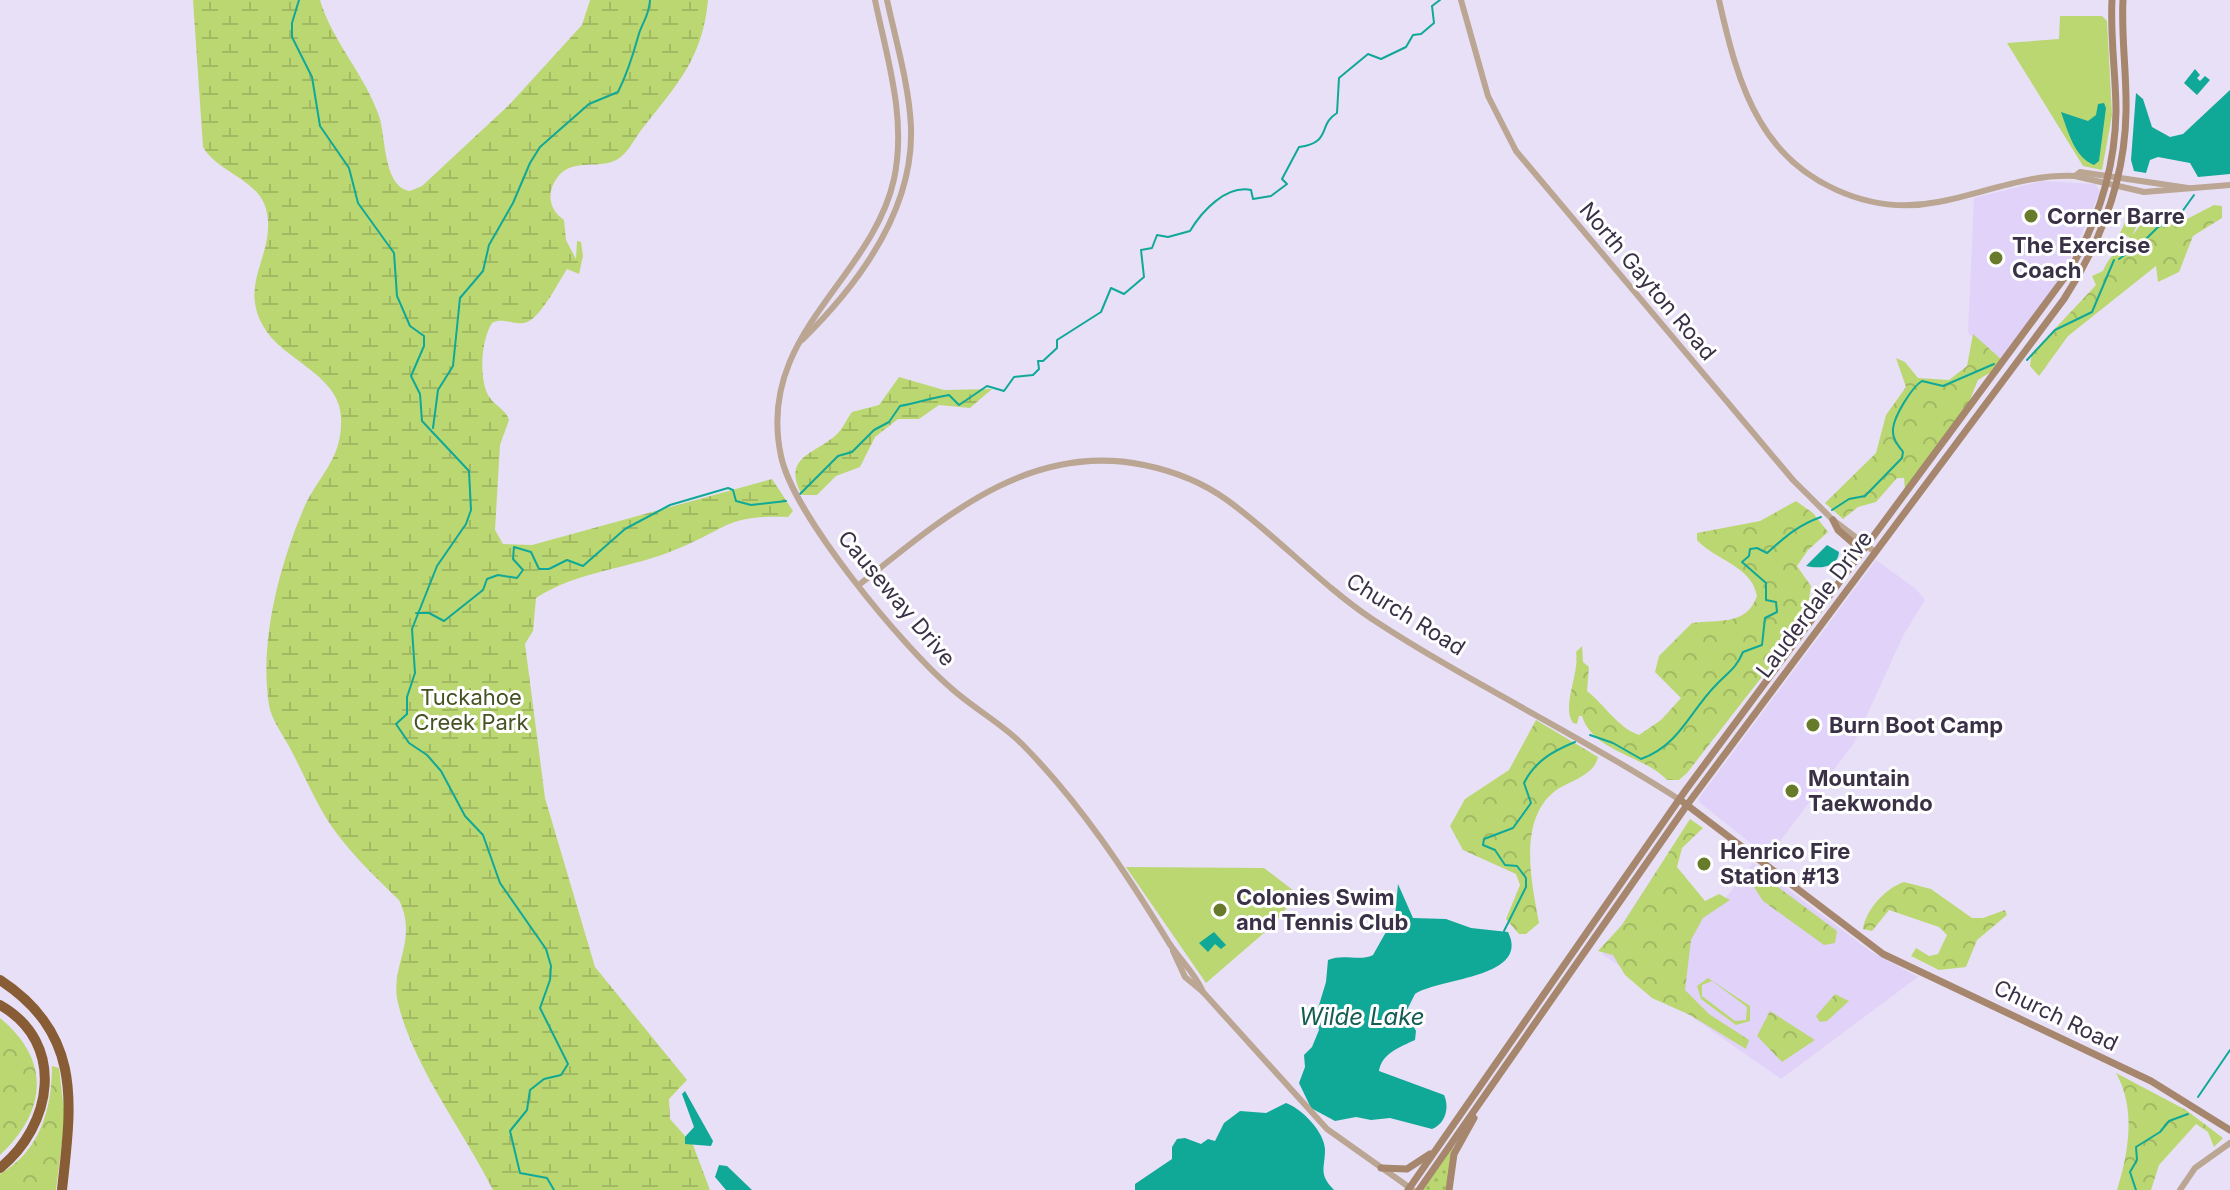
<svg xmlns="http://www.w3.org/2000/svg" width="2230" height="1190" viewBox="0 0 2230 1190" font-family="Inter,sans-serif">
	<defs>
		<pattern id="grass-dots" width="8" height="8" patternUnits="userSpaceOnUse" patternTransform="scale(2)"><rect width="8" height="8" fill="#bbd772"/><path d="M2 2h.1M6 6h.1" fill="none" stroke="#a2b964" stroke-width="1.8" stroke-linecap="round"/></pattern>
		<pattern id="forest-crowns" width="20" height="18" patternUnits="userSpaceOnUse" patternTransform="scale(2)"><rect width="20" height="18" fill="#bbd772"/><path d="M2 6a3 3 0 1 1 6 0M12 15a3 3 0 1 1 6 0" fill="none" stroke="#a2b964"/></pattern>
		<pattern id="wetland-marsh" width="20" height="14" patternUnits="userSpaceOnUse" patternTransform="scale(2)"><rect width="20" height="14" fill="#bbd772"/><path d="M1 5h8M5 5V1M11 12h8M15 12V8" fill="none" stroke="#a2b964"/></pattern>
	</defs>
	<rect width="100%" height="100%" fill="#e8e0f7"/>
	<!-- built -->
	<g fill="#e0d2f9">
		<path d="M2042,181L2095,184L2100,192L2062,276L2002,360L1968,333L1974,198Z"/>
		<path d="M1876,560L1916,589L1925,600L1904,634L1854,743L1768,857L1699,802V798Z"/>
		<path d="M1753,863L1870,951L1918,977L1781,1079L1602,954L1660,866L1716,910Z"/>
	</g>
	<!-- grass -->
	<path fill="url(#grass-dots)" d="M1453,1146L1447,1190H1423Z"/>
	<!-- forest -->
	<g fill="url(#forest-crowns)">
		<path d="M2214,205L2222,206V218L2193,236L2179,272L2158,282L2156,266L2068,336L2039,376L2030,366L2032,353L2096,285L2092,276L2103,271C2111,250 2133,240 2144,219L2185,220Z"/>
		<path d="M1973,334L2002,360L1994,370L1978,380L1967,407L1905,489L1904,478H1897L1876,502L1858,507L1843,519L1825,503L1876,453L1886,415L1906,387L1896,358L1905,362L1918,378L1949,380L1967,366Z"/>
		<path d="M1796,501L1813,513L1828,532L1808,550L1797,566L1811,586L1806,620L1687,773L1679,780H1667C1644,755 1594,753 1582,716H1579L1577,724L1573,723C1561,705 1580,674 1576,652L1582,646L1583,662L1589,667L1587,691C1605,705 1617,727 1639,735L1661,720L1681,698L1655,672L1659,656L1692,623C1717,619 1746,627 1757,596C1751,565 1716,561 1697,540V533L1760,521Z"/>
		<path d="M1536,720L1598,757C1594,776 1569,781 1555,791C1517,821 1532,884 1539,923L1526,934H1519L1506,919L1520,885L1516,874L1463,850L1450,826L1465,799L1509,770Z"/>
		<path d="M1690,819L1703,828L1682,848L1677,867L1705,901L1719,894L1730,900L1703,918L1691,940L1685,990L1709,1014L1749,1040L1746,1049L1690,1015L1652,998L1625,975L1613,955L1598,951L1622,925Z"/>
		<path d="M1762,875L1837,931L1835,943L1824,945L1763,901L1754,887Z"/>
		<path d="M1904,882L1931,889L1972,918H1983L2005,910L2007,915L1977,940L1966,967L1939,970L1911,956L1916,948L1929,956L1938,954L1947,935L1939,927L1889,910L1872,931L1863,929C1866,909 1886,888 1904,882Z"/>
		<path d="M1835,994L1849,1001L1827,1021L1820,1022L1816,1016Z"/>
		<path d="M1770,1011L1815,1040L1782,1062L1757,1036Z"/>
		<path d="M0,1018C51,1060 47,1111 0,1155Z"/>
		<path d="M52,1066L59,1068L65,1118L56,1190H0V1174C40,1151 52,1109 52,1066Z"/>
		<path d="M2116,1073L2186,1110L2223,1138L2214,1147L2208,1132L2196,1124L2159,1165L2151,1190H2117C2129,1152 2136,1108 2116,1073Z"/>
	</g>
	<!-- wetland -->
	<g fill="url(#wetland-marsh)">
		<path d="M193,0H320C332,41 365,75 379,116C386,136 383,187 410,191L422,186L509,105L582,25L590,0H708C703,58 676,86 642,129C634,139 627,156 614,161C596,169 571,158 557,178C546,193 549,210 564,220L566,240L576,259L577,241L581,242L583,256L579,274L567,269C558,283 539,321 524,323C512,325 503,317 492,323C481,340 479,377 488,395C494,406 506,409 509,420L500,445L495,530L503,544L532,545L772,479L793,511L788,517C726,515 729,528 677,549C631,569 579,570 536,598L533,631L525,644L545,798L595,967L687,1080L669,1099L670,1119L693,1145L710,1190H493C463,1130 413,1066 398,1003C389,966 419,941 399,900C373,875 345,848 326,818C313,796 302,771 290,748C283,735 271,719 269,705C259,643 279,567 303,510C318,475 343,460 341,417C340,377 286,360 267,332C234,284 278,255 266,209C259,180 217,172 203,147Z"/>
		<path d="M899,377L944,390L992,389L970,408L939,405L919,419H898L875,437L860,467L836,476L817,495H802C781,455 816,455 838,433C844,427 847,418 852,412L879,405Z"/>
	</g>
	<!-- pitch -->
	<g fill="#bbd772" fill-rule="evenodd">
		<path d="M2060,16H2102L2107,21L2112,115L2102,170L2083,166L2007,43L2059,39Z"/>
		<path d="M2129,214L2140,219L2131,238L2120,233Z"/>
		<path d="M1126,867L1264,868L1298,894L1272,926L1206,983Z"/>
		<path d="M1708,978L1750,1006V1021L1736,1025L1701,999L1697,986ZM1712,981L1747,1007L1746,1020L1735,1021L1702,996V985Z"/>
	</g>
	<!-- water -->
	<g fill="#10a897">
		<path d="M2195,69L2200,75L2197,78L2200,81L2205,76L2210,80L2197,95L2184,83Z"/>
		<path d="M2230,90V174L2198,177L2190,163L2158,157L2150,160L2146,173L2134,171L2131,160L2136,93L2143,99L2152,127L2170,137L2183,134Z"/>
		<path d="M2104,103L2106,108L2099,161L2094,165C2074,157 2068,131 2061,112L2088,121L2096,115L2098,104Z"/>
		<path d="M1827,545L1839,552C1838,568 1819,569 1806,566Z"/>
		<path d="M1398,884L1413,918L1446,919L1471,928L1508,932C1531,978 1438,978 1415,994L1406,1012L1416,1031L1415,1040C1400,1047 1382,1053 1379,1071L1444,1095C1450,1108 1445,1124 1432,1129L1390,1118L1371,1120L1356,1117L1335,1121L1311,1108L1299,1083L1305,1067L1304,1055L1312,1047L1319,1030L1316,1015L1326,982L1328,960C1344,953 1359,962 1373,955L1395,916Z"/>
		<path d="M1214,932L1226,945L1221,949L1215,944L1208,952L1199,943Z"/>
		<path d="M685,1091L713,1141L711,1146L685,1144V1137L694,1127L682,1094Z"/>
		<path d="M1286,1103C1301,1108 1325,1132 1325,1150C1325,1168 1318,1174 1334,1190H1135V1184L1172,1159V1147L1177,1139L1185,1138L1201,1144L1208,1139L1215,1141L1224,1123L1240,1111L1266,1113Z"/>
		<path d="M719,1165L727,1166L752,1190H726L715,1177Z"/>
	</g>
	<g fill="none" stroke-linecap="round" stroke-linejoin="round">
		<!-- stream -->
		<g stroke="#10a897" stroke-width="2">
			<path d="M299,0L292,23V37L312,77L320,126L349,168L358,203L394,253L397,296L410,326L424,336V346L411,376L420,394L422,421L469,471L471,510L466,524L437,566L412,629L415,673L407,697V714L396,724L409,743L427,755L441,771L465,816L483,835L500,883L546,949L551,966L550,980L540,1008L568,1064L561,1075L544,1079L530,1090L527,1110L510,1131L520,1173L547,1178L554,1190"/>
			<path d="M2145,240L2158,227L2179,216L2194,195"/>
			<path d="M2119,259L2142,243"/>
			<path d="M2027,360L2055,330L2092,312L2114,260"/>
			<path d="M433,428L438,390L453,366L460,298L483,271L489,245L513,203L530,163L540,147L589,104L618,92C627,74 633,55 638,37C642,22 649,17 650,0"/>
			<path d="M800,494L838,456L852,452L874,430L889,422L900,406C917,403 931,398 949,395L959,405L987,386L1004,391L1014,377L1033,375L1039,369L1038,361H1043L1057,348V340L1101,312L1111,288L1124,294L1144,277L1141,250L1152,248L1157,235L1168,237L1190,231C1202,211 1226,185 1251,190L1253,199L1271,196L1287,184L1282,179L1299,147C1333,142 1317,125 1337,113L1339,78L1368,54L1381,59L1406,47L1413,35L1421,34L1434,23L1432,6L1440,0"/>
			<path d="M1832,510L1849,499L1865,496L1902,458L1903,452C1898,445 1892,439 1893,429C1894,416 1912,387 1922,381L1943,386L1994,364"/>
			<path d="M416,613H429L444,621L483,590L487,579L498,575L517,578L523,570L513,559L514,547L531,552L539,569H549L567,560L583,566L625,529L670,505L728,488L733,490L736,501L751,505L786,501"/>
			<path d="M1590,735L1613,743L1641,759C1679,746 1690,711 1716,685C1727,673 1736,669 1743,652L1762,645L1765,618L1777,612L1776,602L1766,600V583L1742,562L1749,556L1750,549L1757,548L1767,553C1785,537 1798,525 1821,517"/>
			<path d="M1504,931L1526,887V878L1517,866L1505,865L1495,850L1483,845L1484,839L1513,828L1531,803L1524,783C1535,761 1553,751 1575,742"/>
			<path d="M2198,1097L2230,1050"/>
			<path d="M2136,1190L2130,1172L2137,1160L2136,1147L2160,1132L2169,1121L2188,1114"/>
		</g>
		<!-- tertiary -->
		<g stroke="#bba593" stroke-width="6">
			<path d="M875,0C887,58 907,119 894,179C872,280 755,335 781,456C793,515 903,647 951,688C973,708 1001,723 1022,744C1081,804 1125,871 1169,943C1180,960 1195,973 1203,992"/>
			<path d="M1461,0L1488,96L1516,151L1793,480L1833,520L1875,552"/>
			<path d="M1719,0C1728,40 1739,86 1760,121C1795,182 1868,216 1938,202C1985,193 2026,174 2075,176L2080,172L2188,188"/>
			<path d="M2075,176L2144,192L2230,185"/>
			<path d="M802,340C859,284 914,210 911,127C909,85 896,41 887,0"/>
			<path d="M860,584C943,518 1029,441 1144,465C1173,471 1202,482 1227,500C1278,537 1320,584 1372,619C1471,684 1580,735 1680,800"/>
			<path d="M1173,951L1185,977L1203,992L1327,1129L1413,1190"/>
			<path d="M2180,1190L2195,1168L2230,1143"/>
		</g>
		<!-- secondary -->
		<g stroke="#a6866c" stroke-width="7">
			<path d="M1833,520L1838,530L1853,543L1856,560"/>
			<path d="M1683,802L1883,954L2151,1081L2230,1130"/>
			<path d="M1381,1168L1407,1169L1430,1154"/>
			<path d="M1408,1190L1685,791L2068,273C2097,224 2115,169 2116,112C2116,75 2110,38 2112,0"/>
			<path d="M1419,1190L1687,805L2064,299C2101,242 2125,180 2126,112C2127,75 2121,37 2123,0"/>
			<path d="M1449,1190L1454,1154L1474,1118"/>
		</g>
		<!-- motorway -->
		<g stroke="#885c34" stroke-width="10">
			<path d="M0,980C84,1035 71,1105 62,1190"/>
			<path d="M0,1005C67,1043 52,1126 0,1168"/>
		</g>
	</g>
	<!-- markers -->
	<g fill="#677b2b" stroke="#fff" stroke-width="3">
		<circle cx="2031" cy="216" r="8"/>
		<circle cx="1996" cy="258" r="8"/>
		<circle cx="1813" cy="725" r="8"/>
		<circle cx="1792" cy="791" r="8"/>
		<circle cx="1704" cy="864" r="8"/>
		<circle cx="1220" cy="910" r="8"/>
	</g>
	<g text-anchor="middle" dominant-baseline="central" stroke-width="6" stroke-linejoin="round" paint-order="stroke">
		<!-- poi labels -->
		<g font-size="22" font-weight="bold" fill="#3a3147" stroke="#fff" text-anchor="start">
			<text x="2047" y="216">Corner Barre</text>
			<text x="2012" y="245">The Exercise<tspan x="2012" dy="25">Coach</tspan></text>
			<text x="1829" y="725">Burn Boot Camp</text>
			<text x="1808" y="778">Mountain<tspan x="1808" dy="25">Taekwondo</tspan></text>
			<text x="1720" y="851">Henrico Fire<tspan x="1720" dy="25">Station #13</tspan></text>
			<text x="1236" y="897">Colonies Swim<tspan x="1236" dy="25">and Tennis Club</tspan></text>
		</g>
		<!-- street labels -->
		<g font-size="22" fill="#3a3147" stroke="#fff">
			<text transform="translate(1648 281) rotate(50)">North Gayton Road</text>
			<text transform="translate(897 598) rotate(50)">Causeway Drive</text>
			<text transform="translate(1814 604) rotate(-53)">Lauderdale Drive</text>
			<text transform="translate(1406 614) rotate(32)">Church Road</text>
			<text transform="translate(2056 1015) rotate(26)">Church Road</text>
		</g>
		<!-- park labels -->
		<g font-size="22" fill="#465224" stroke="#fff">
			<text x="471" y="697">Tuckahoe<tspan x="471" dy="25">Creek Park</tspan></text>
		</g>
		<!-- water labels -->
		<g font-size="24" font-style="italic" fill="#155c53" stroke="#fff">
			<text x="1362" y="1016">Wilde Lake</text>
		</g>
	</g>
</svg>
